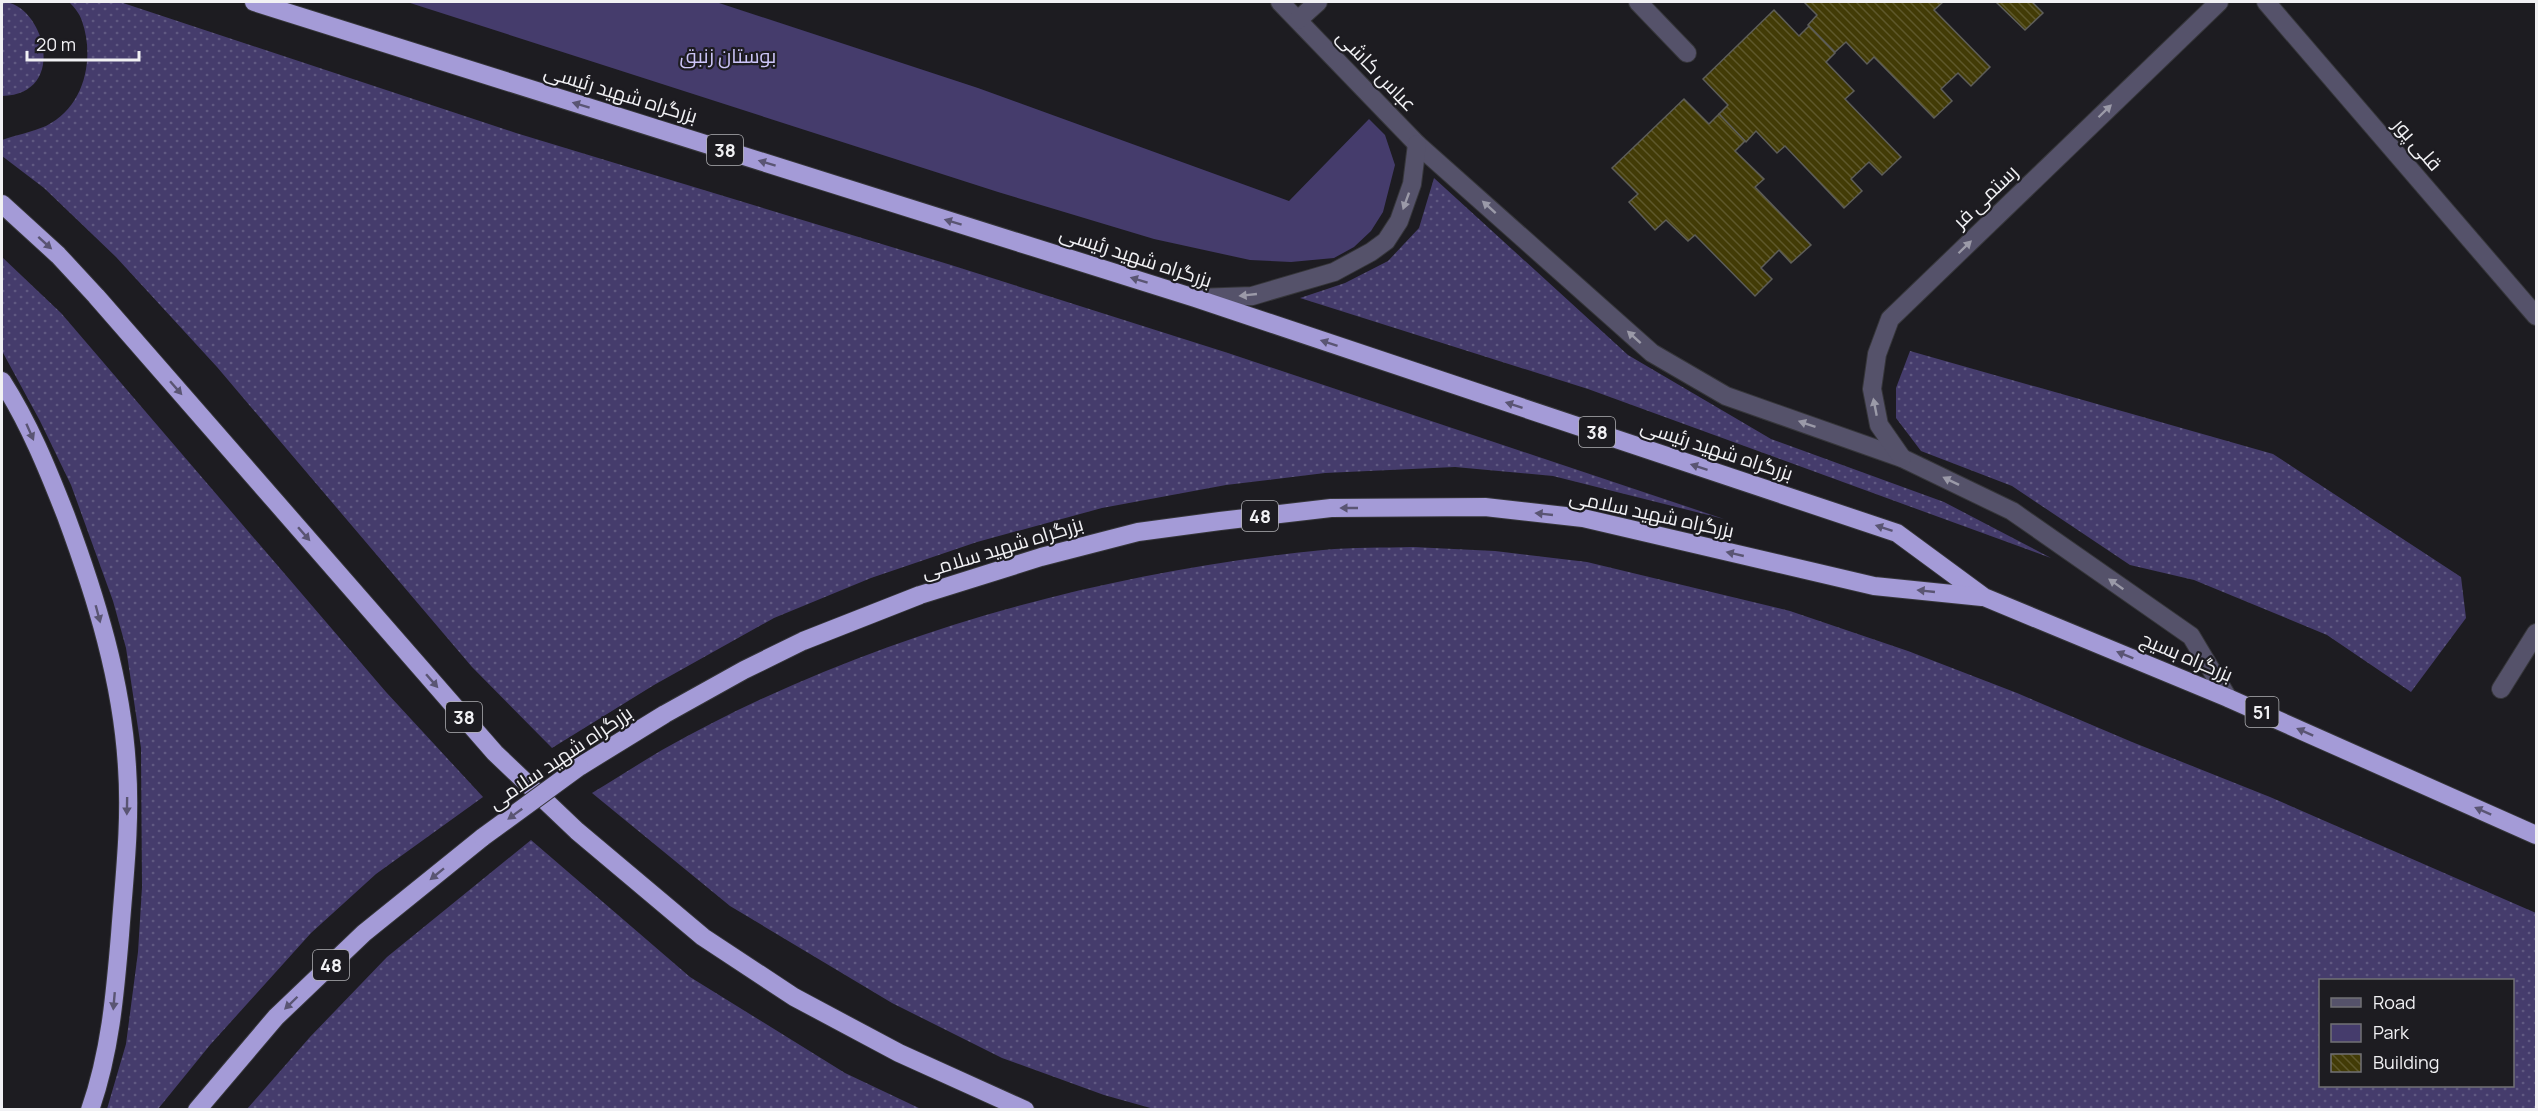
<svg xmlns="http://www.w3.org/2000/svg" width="2538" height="1111" viewBox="0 0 2538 1111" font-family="Manrope,Cairo,sans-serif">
	<defs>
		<pattern id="grass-dots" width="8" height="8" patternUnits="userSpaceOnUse" patternTransform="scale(1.5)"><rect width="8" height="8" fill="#453c6c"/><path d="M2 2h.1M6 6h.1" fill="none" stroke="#605982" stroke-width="1.8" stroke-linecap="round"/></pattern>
		<pattern id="building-back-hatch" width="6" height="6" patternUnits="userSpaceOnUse" patternTransform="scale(1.5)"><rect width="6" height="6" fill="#423b06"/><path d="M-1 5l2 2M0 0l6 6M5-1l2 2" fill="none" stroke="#5e582b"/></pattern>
	</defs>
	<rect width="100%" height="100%" fill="#1d1c21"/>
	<!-- grass -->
	<g fill="url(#grass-dots)" fill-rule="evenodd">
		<path d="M2,2C42,1 71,94 2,96Z"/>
		<path d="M69,2H120L516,133L951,265L1228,353L1724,519L1553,476L1455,467L1325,473L1226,485L1102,508L977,542L871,578L774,618L654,685L552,748L472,667L217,367L116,257L44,188L2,156V140C16,135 32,132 46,126C85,107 95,58 82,21C80,14 74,7 69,2Z"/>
		<path d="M1434,178L1628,355L1771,439L1944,502L2051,558L1588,389L1300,298L1345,283L1388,261L1419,228Z"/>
		<path d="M2,257L61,313L386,692L483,797L376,874L311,933L210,1045L158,1109H107L126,1044L138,952L142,887L141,748L126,648L113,601L71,485L40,421L2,351Z"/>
		<path d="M1910,351L2273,454L2461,577L2466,618L2411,692L2327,635L2194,580L2130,565L2012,486L1921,451L1896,418V388Z"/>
		<path d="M1413,547L1495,551L1587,562L1790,611L1908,651L2017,693L2132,742L2270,797L2536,913V1109H1154L1104,1095L1002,1058L892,1003L730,906L592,793C616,779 638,764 662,750C860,638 1097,572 1323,550C1353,547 1383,548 1413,547ZM2512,980V1086H2320V980Z"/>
		<path d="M531,840L690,977L845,1073L921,1109H247L310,1037L387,957Z"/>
	</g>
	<!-- park -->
	<path fill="#453c6c" d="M407,2H716L978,88L1289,201L1369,119L1385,135L1395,165L1383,212L1371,231L1354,247L1334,258L1291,262L1250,260L1154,239L998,192Z"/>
	<!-- building -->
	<g fill="url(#building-back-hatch)" stroke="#5e5e59" stroke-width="1.5">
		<path d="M1804,2H1943L1934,10L1990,67L1971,86L1958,73L1941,89L1952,101L1934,118L1874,57L1867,64L1846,42L1835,52L1808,25L1817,15Z"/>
		<path d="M1996,2H2032L2043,13L2025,30Z"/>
		<path d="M1774,10L1799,36L1809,26L1835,53L1826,62L1854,91L1845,99L1901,157L1882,175L1869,162L1851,179L1862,191L1844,208L1785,146L1777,153L1756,131L1746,142L1719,114L1728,105L1703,79Z"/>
		<path d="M1684,99L1709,124L1719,114L1745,141L1735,151L1764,179L1755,187L1811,245L1791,263L1779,250L1761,268L1772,279L1755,296L1695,235L1688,241L1666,220L1655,230L1629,202L1638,194L1612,168Z"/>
	</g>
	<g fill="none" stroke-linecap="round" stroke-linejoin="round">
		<defs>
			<g id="minor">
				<path d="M1280,2L1417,144L1652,353L1726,396L1902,458L2012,511L2191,636L2228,698"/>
				<path d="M1638,2L1687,53"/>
				<path d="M2266,2L2536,316"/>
				<path d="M1298,20L1318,2"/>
				<path d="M1197,298L1252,296L1334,272L1371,252L1386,241L1399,221L1412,184L1417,144"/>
				<path d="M1902,458L1879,425L1872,389L1877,354L1890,319L2219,2"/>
				<path d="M2501,689L2536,633"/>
			</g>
			<g id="highway">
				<path d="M254,2L1195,298L1897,533L1984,597L2228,698L2536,835"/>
				<path d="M2,204L58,255L96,296L495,753L577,831L703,937L794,997L899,1053L1025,1110"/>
				<path d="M2,381C29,423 48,470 66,516C96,597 122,681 127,767C131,823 124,880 120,935C115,995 110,1053 90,1110"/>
				<path d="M579,767L665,714L744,670L803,641L920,595L1041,557L1138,532L1220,521L1331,508L1485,507L1583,518L1874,586L1982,597"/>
				<path d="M197,1110L276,1017L364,933L483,837"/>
			</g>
		</defs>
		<!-- minor casing -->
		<use href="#minor" stroke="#36363a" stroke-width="20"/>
		<!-- highway casing -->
		<use href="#highway" stroke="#36363a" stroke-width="20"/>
		<!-- minor -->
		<use href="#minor" stroke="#55526a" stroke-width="18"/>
		<!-- highway -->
		<use href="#highway" stroke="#a49bd7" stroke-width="18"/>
		<defs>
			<path id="highway-bridge" d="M483,837L579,767"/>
		</defs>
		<!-- highway-bridge casing -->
		<use href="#highway-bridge" stroke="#36363a" stroke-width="20" stroke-linecap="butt"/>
		<!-- highway-bridge -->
		<use href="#highway-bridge" stroke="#a49bd7" stroke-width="18"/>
	</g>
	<!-- one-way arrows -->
	<defs><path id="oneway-solid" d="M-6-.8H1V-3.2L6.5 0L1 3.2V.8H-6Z" transform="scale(1.5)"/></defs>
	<g fill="#5a5573">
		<use href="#oneway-solid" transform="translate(581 105) rotate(-163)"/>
		<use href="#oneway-solid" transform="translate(767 163) rotate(-163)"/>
		<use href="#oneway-solid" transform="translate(953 222) rotate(-163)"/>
		<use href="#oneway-solid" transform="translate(45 243) rotate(42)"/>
		<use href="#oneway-solid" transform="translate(1139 280) rotate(-163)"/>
		<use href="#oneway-solid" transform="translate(1329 343) rotate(-162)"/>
		<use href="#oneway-solid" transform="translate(176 388) rotate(49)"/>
		<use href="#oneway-solid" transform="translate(1514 405) rotate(-162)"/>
		<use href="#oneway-solid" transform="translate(30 432) rotate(66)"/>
		<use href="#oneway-solid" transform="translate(1699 467) rotate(-162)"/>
		<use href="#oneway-solid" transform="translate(1349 508) rotate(180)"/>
		<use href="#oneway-solid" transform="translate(1544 514) rotate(-174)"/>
		<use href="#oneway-solid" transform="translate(1884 528) rotate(-162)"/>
		<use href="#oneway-solid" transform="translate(304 534) rotate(49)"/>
		<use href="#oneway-solid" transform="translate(1735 554) rotate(-167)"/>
		<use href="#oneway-solid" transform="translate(1926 591) rotate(-174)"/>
		<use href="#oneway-solid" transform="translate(98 614) rotate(75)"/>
		<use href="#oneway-solid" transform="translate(2125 655) rotate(-158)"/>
		<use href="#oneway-solid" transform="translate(432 681) rotate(49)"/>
		<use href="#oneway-solid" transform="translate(2305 732) rotate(-156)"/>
		<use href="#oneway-solid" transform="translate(127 806) rotate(91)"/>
		<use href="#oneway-solid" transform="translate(2483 811) rotate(-156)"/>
		<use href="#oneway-solid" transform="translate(515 814) rotate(144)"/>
		<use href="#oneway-solid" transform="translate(437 874) rotate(141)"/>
		<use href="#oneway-solid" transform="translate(114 1001) rotate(95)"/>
		<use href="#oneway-solid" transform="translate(291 1003) rotate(136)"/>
	</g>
	<g fill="#9b9aa8">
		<use href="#oneway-solid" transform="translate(2105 111) rotate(-44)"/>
		<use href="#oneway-solid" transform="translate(1406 201) rotate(110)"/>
		<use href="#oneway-solid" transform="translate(1489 207) rotate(-138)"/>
		<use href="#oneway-solid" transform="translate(1965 247) rotate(-44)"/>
		<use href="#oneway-solid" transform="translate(1248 295) rotate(174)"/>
		<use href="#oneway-solid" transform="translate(1634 337) rotate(-138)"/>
		<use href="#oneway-solid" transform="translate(1875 407) rotate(-101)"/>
		<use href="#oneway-solid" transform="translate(1807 424) rotate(-161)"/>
		<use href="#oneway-solid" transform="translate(1951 481) rotate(-154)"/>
		<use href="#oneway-solid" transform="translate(2116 584) rotate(-145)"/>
	</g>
	<g text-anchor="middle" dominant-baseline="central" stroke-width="4.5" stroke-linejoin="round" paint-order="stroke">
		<!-- shield labels -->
		<g fill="#1d1c21" stroke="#b1b1b5" stroke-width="1.5">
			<rect x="707" y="135" width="36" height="30" rx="4.5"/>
			<rect x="1579" y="417" width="36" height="30" rx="4.5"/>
			<rect x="1242" y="501" width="36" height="30" rx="4.5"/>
			<rect x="2245.5" y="697" width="33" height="30" rx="4.5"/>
			<rect x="446" y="702" width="36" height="30" rx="4.5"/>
			<rect x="313" y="950" width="36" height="30" rx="4.5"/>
		</g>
		<g font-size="18" font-weight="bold" fill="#f1f1f4">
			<text x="725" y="150">38</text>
			<text x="1597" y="432">38</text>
			<text x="1260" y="516">48</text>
			<text x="2262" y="712">51</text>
			<text x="464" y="717">38</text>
			<text x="331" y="965">48</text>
		</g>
		<!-- park labels -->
		<g font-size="20" fill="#ccc5f8" stroke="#1d1c21">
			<text x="728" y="55">بوستان زنبق</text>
		</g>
		<!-- street labels -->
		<g font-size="20" fill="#f1f1f4" stroke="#1d1c21">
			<text transform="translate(1377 70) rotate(46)">عباس کاشی</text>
			<text transform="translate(621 93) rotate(17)">بزرگراه شهید رئیسی</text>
			<text transform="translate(2418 144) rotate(49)">قلی پور</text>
			<text transform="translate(1985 196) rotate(-44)">رستمی فر</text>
			<text transform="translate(1136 256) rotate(18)">بزرگراه شهید رئیسی</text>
			<text transform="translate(1717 449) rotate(18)">بزرگراه شهید رئیسی</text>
			<text transform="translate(1652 513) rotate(12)">بزرگراه شهید سلامی</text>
			<text transform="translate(1002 547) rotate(-17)">بزرگراه شهید سلامی</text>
			<text transform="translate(2187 656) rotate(23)">بزرگراه بسیج</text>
			<text transform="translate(560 757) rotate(-34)">بزرگراه شهید سلامی</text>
		</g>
	</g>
	<!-- border -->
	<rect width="2538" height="1111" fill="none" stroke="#f1f1f4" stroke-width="6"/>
	<!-- legend -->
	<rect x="2319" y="979" width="195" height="108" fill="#1d1c21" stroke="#727175" stroke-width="1.5"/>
	<rect x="2331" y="998" width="30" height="9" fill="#55526a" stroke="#727175" stroke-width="1.5"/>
	<text x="2373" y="1009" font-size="18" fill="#f1f1f4">Road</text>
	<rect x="2331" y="1024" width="30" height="18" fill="#453c6c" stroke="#727175" stroke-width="1.5"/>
	<text x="2373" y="1039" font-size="18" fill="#f1f1f4">Park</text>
	<rect x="2331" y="1054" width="30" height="18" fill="url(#building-back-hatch)" stroke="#727175" stroke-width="1.5"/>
	<text x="2373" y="1069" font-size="18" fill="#f1f1f4">Building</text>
	<!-- scale -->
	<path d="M27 51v9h112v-9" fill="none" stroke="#f1f1f4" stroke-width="3"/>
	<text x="36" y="51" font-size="18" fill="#f1f1f4" stroke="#1d1c21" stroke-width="4.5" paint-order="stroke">20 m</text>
</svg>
